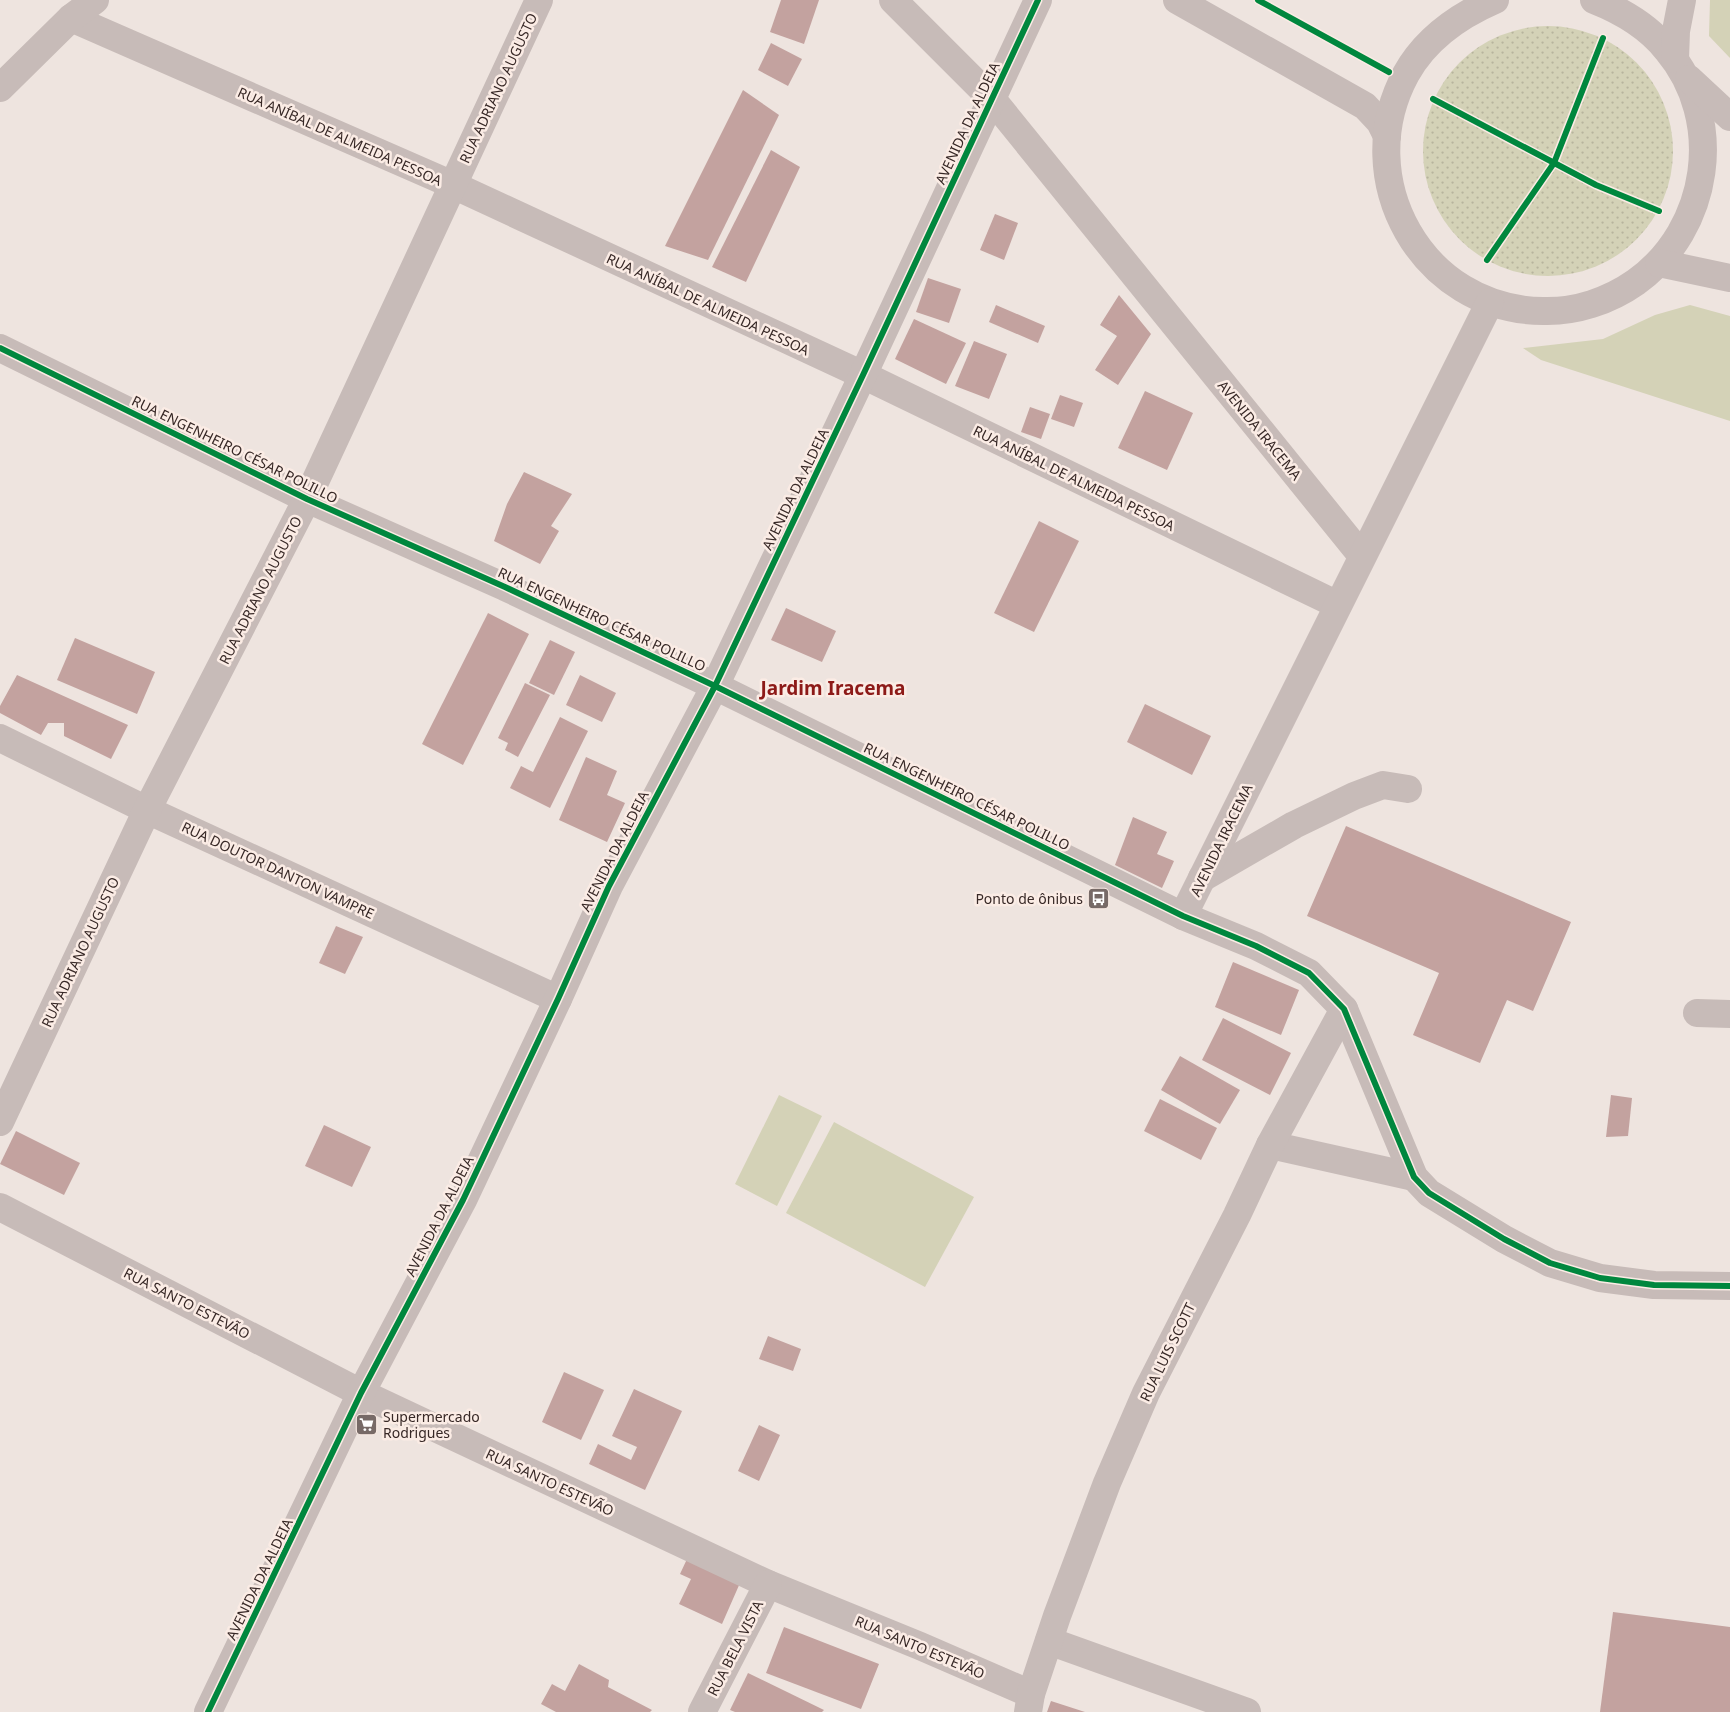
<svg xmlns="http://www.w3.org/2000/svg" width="1730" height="1712" viewBox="0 0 1730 1712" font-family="'Noto Sans',sans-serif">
	<defs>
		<pattern id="grass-dots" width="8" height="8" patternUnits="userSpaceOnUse" patternTransform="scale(1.25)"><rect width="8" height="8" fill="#d4d2b7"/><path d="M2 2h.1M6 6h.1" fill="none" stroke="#b7b49d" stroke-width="1.8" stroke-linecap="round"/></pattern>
	</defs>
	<rect width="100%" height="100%" fill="#eee4df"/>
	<!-- grass -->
	<circle fill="url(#grass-dots)" cx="1548" cy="151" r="125"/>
	<!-- park -->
	<g fill="#d4d2b7">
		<path d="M1710,0H1730V58L1709,36Z"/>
		<path d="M1690,305L1730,316V421L1541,360L1523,348L1603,339L1655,315Z"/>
		<path d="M779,1095L822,1116L777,1206L735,1184Z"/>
		<path d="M834,1122L974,1197L925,1287L786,1213Z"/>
	</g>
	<!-- building -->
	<g fill="#c3a29f">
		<path d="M781,0H819L804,44L770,32Z"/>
		<path d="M771,43L802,59L788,86L758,70Z"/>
		<path d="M743,90L779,115L708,260L665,246Z"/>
		<path d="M771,150L800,167L746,282L712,267Z"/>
		<path d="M995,214L1018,223L1004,260L980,250Z"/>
		<path d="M928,278L961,289L949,323L916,312Z"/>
		<path d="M1119,295L1151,334L1118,385L1095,370L1117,336L1100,325Z"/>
		<path d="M996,305L1045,326L1038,343L989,322Z"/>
		<path d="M914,319L966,343L946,384L895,359Z"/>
		<path d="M974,341L1007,354L989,399L955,386Z"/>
		<path d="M1145,391L1193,413L1167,470L1118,448Z"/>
		<path d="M1060,395L1083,403L1074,427L1051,419Z"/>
		<path d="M1030,407L1050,414L1041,439L1021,432Z"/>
		<path d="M524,472L572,494L551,526L559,531L540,564L494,541L507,504Z"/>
		<path d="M1039,521L1079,541L1034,632L994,613Z"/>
		<path d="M786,608L836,631L822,662L771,640Z"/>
		<path d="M488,613L529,634L463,765L422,744Z"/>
		<path d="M75,638L155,672L137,714L57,680Z"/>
		<path d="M550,640L575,652L554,695L529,683Z"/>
		<path d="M17,675L128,725L111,759L64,736V723H48L41,735L0,713V706Z"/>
		<path d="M580,675L616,693L602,722L566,705Z"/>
		<path d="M525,683L550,695L518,757L505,750L508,743L498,738Z"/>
		<path d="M1145,704L1211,736L1192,775L1127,742Z"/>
		<path d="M560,717L588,731L550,808L510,788L521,766L533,772Z"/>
		<path d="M586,757L617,771L607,795L625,803L607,842L559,820Z"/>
		<path d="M1133,817L1167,832L1157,854L1174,861L1162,888L1115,865Z"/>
		<path d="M1346,826L1571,922L1533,1011L1507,1000L1480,1063L1413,1035L1439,973L1307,916Z"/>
		<path d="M336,926L363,937L345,974L319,963Z"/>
		<path d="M1233,962L1299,990L1281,1035L1215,1007Z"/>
		<path d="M1223,1018L1291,1053L1270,1095L1202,1060Z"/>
		<path d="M1180,1056L1240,1090L1220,1124L1161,1090Z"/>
		<path d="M1611,1095L1632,1098L1628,1136L1606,1137Z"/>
		<path d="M1160,1099L1217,1128L1201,1160L1144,1131Z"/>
		<path d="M324,1125L371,1147L352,1187L305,1166Z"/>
		<path d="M16,1131L80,1163L64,1195L0,1164Z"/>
		<path d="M768,1336L801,1349L793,1371L759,1359Z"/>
		<path d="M564,1372L604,1390L581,1440L542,1422Z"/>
		<path d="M634,1389L682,1411L645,1490L589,1464L598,1444L631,1460L637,1447L612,1436Z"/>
		<path d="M759,1425L780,1435L759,1481L738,1471Z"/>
		<path d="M687,1559L740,1583L722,1624L679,1604L691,1579L680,1574Z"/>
		<path d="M1613,1612L1730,1627V1712H1600Z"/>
		<path d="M784,1627L879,1664L861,1709L766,1673Z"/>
		<path d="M579,1664L609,1680L608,1687L652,1710L650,1712H556L541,1704L552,1684L565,1691Z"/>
		<path d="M748,1673L824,1710L822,1712H735L730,1710Z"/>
		<path d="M1051,1701L1085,1712H1047Z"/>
	</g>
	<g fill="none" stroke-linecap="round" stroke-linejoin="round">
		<!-- minor -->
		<g stroke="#c7bbb8" stroke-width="28">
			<path d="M893,0L992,99L1362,556"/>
			<path d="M1177,0L1365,106L1380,122L1387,136"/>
			<path d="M1495,0C1458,16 1426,38 1406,74C1349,179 1422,310 1543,311C1576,312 1609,301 1636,282C1710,229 1726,120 1667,50C1648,26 1622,11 1594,0"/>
			<path d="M71,18L453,185L863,375L1338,605"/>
			<path d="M1675,59L1676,31L1682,0"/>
			<path d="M1689,79L1730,117"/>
			<path d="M0,88L71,18L95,0"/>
			<path d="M1659,263L1730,278"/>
			<path d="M0,348L307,499L505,587L715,686L1183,916L1256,946L1309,973L1344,1009L1414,1177L1429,1193L1504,1239L1550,1263L1600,1278L1654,1285L1730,1286"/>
			<path d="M0,738L147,810L558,999"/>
			<path d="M1202,878L1294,825L1354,796L1383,785L1408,789"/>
			<path d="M1183,916L1490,302"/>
			<path d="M1697,1013L1730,1014"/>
			<path d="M0,1122L147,810L307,499L539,0"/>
			<path d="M1270,1145L1414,1177"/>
			<path d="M0,1207L361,1393L768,1584L920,1646L1031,1694"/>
			<path d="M1049,1641L1247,1712"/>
			<path d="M208,1712L361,1393L463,1200L558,999L609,886L715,686L863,375L1038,0"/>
			<path d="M702,1712L768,1584"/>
			<path d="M1028,1712L1031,1694L1057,1616L1107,1483L1146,1393L1237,1215L1270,1145L1344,1009"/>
		</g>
		<defs>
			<g id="cycleway">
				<path d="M1258,0L1389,72"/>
				<path d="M1433,99L1596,185L1659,211"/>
				<path d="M1487,260L1554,163L1603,38"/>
				<path d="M0,348L307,499L505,587L715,686L1183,916L1256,946L1309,973L1344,1009L1414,1177L1429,1193L1504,1239L1550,1263L1600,1278L1654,1285L1730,1286"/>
				<path d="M208,1712L361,1393L463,1200L558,999L609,886L715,686L863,375L1038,0"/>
			</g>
		</defs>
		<!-- cycleway casing -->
		<use href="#cycleway" stroke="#fbece5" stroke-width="9"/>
		<!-- cycleway -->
		<use href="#cycleway" stroke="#00873e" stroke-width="6"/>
	</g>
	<!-- icons -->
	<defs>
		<symbol id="bus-square" viewBox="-11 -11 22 22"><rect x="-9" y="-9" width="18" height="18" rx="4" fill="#776a67" stroke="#fbece5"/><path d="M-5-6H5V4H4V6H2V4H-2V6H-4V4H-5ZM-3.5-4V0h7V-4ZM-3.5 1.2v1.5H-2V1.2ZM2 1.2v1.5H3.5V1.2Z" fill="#fff"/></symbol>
		<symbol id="supermarket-square" viewBox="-11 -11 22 22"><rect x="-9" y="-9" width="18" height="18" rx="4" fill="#776a67" stroke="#fbece5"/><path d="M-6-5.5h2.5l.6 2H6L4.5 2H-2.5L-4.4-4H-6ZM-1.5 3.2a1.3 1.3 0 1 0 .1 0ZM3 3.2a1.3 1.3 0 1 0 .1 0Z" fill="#fff"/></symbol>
	</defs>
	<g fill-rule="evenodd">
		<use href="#bus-square" x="1086" y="886" width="25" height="25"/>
		<use href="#supermarket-square" x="354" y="1412" width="25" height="25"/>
	</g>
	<g text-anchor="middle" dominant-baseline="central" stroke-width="5" stroke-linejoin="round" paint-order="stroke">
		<!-- street labels -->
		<g font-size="14" fill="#372826" stroke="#fbece5">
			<text transform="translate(498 88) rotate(-65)">RUA ADRIANO AUGUSTO</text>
			<text transform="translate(967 123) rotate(-65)">AVENIDA DA ALDEIA</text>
			<text transform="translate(340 136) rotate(24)">RUA ANÍBAL DE ALMEIDA PESSOA</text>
			<text transform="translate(708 304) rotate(25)">RUA ANÍBAL DE ALMEIDA PESSOA</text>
			<text transform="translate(1260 430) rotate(51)">AVENIDA IRACEMA</text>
			<text transform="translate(235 449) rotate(26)">RUA ENGENHEIRO CÉSAR POLILLO</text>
			<text transform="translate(1074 478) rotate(26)">RUA ANÍBAL DE ALMEIDA PESSOA</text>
			<text transform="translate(795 489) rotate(-64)">AVENIDA DA ALDEIA</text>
			<text transform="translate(260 590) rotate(-63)">RUA ADRIANO AUGUSTO</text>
			<text transform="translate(602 619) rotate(25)">RUA ENGENHEIRO CÉSAR POLILLO</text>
			<text transform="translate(967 796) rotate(26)">RUA ENGENHEIRO CÉSAR POLILLO</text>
			<text transform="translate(1221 840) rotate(-64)">AVENIDA IRACEMA</text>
			<text transform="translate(614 851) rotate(-63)">AVENIDA DA ALDEIA</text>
			<text transform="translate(278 870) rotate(25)">RUA DOUTOR DANTON VAMPRE</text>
			<text transform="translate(80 952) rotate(-65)">RUA ADRIANO AUGUSTO</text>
			<text transform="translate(439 1216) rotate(-63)">AVENIDA DA ALDEIA</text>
			<text transform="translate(187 1303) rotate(27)">RUA SANTO ESTEVÃO</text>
			<text transform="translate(1167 1352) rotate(-64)">RUA LUIS SCOTT</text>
			<text transform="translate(550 1482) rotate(25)">RUA SANTO ESTEVÃO</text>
			<text transform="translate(259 1579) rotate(-64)">AVENIDA DA ALDEIA</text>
			<text transform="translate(920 1647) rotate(23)">RUA SANTO ESTEVÃO</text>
			<text transform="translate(735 1648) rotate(-63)">RUA BELA VISTA</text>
		</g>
		<!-- poi labels -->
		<g font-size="14" fill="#372826" stroke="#fbece5" text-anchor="end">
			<text x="1083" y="898">Ponto de ônibus</text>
			<text x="383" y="1416" text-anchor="start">Supermercado<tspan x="383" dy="16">Rodrigues</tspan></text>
		</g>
		<!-- district labels -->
		<g font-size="19" font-weight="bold" fill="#8d1a18" stroke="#fbece5">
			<text x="833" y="688">Jardim Iracema</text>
		</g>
	</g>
</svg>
